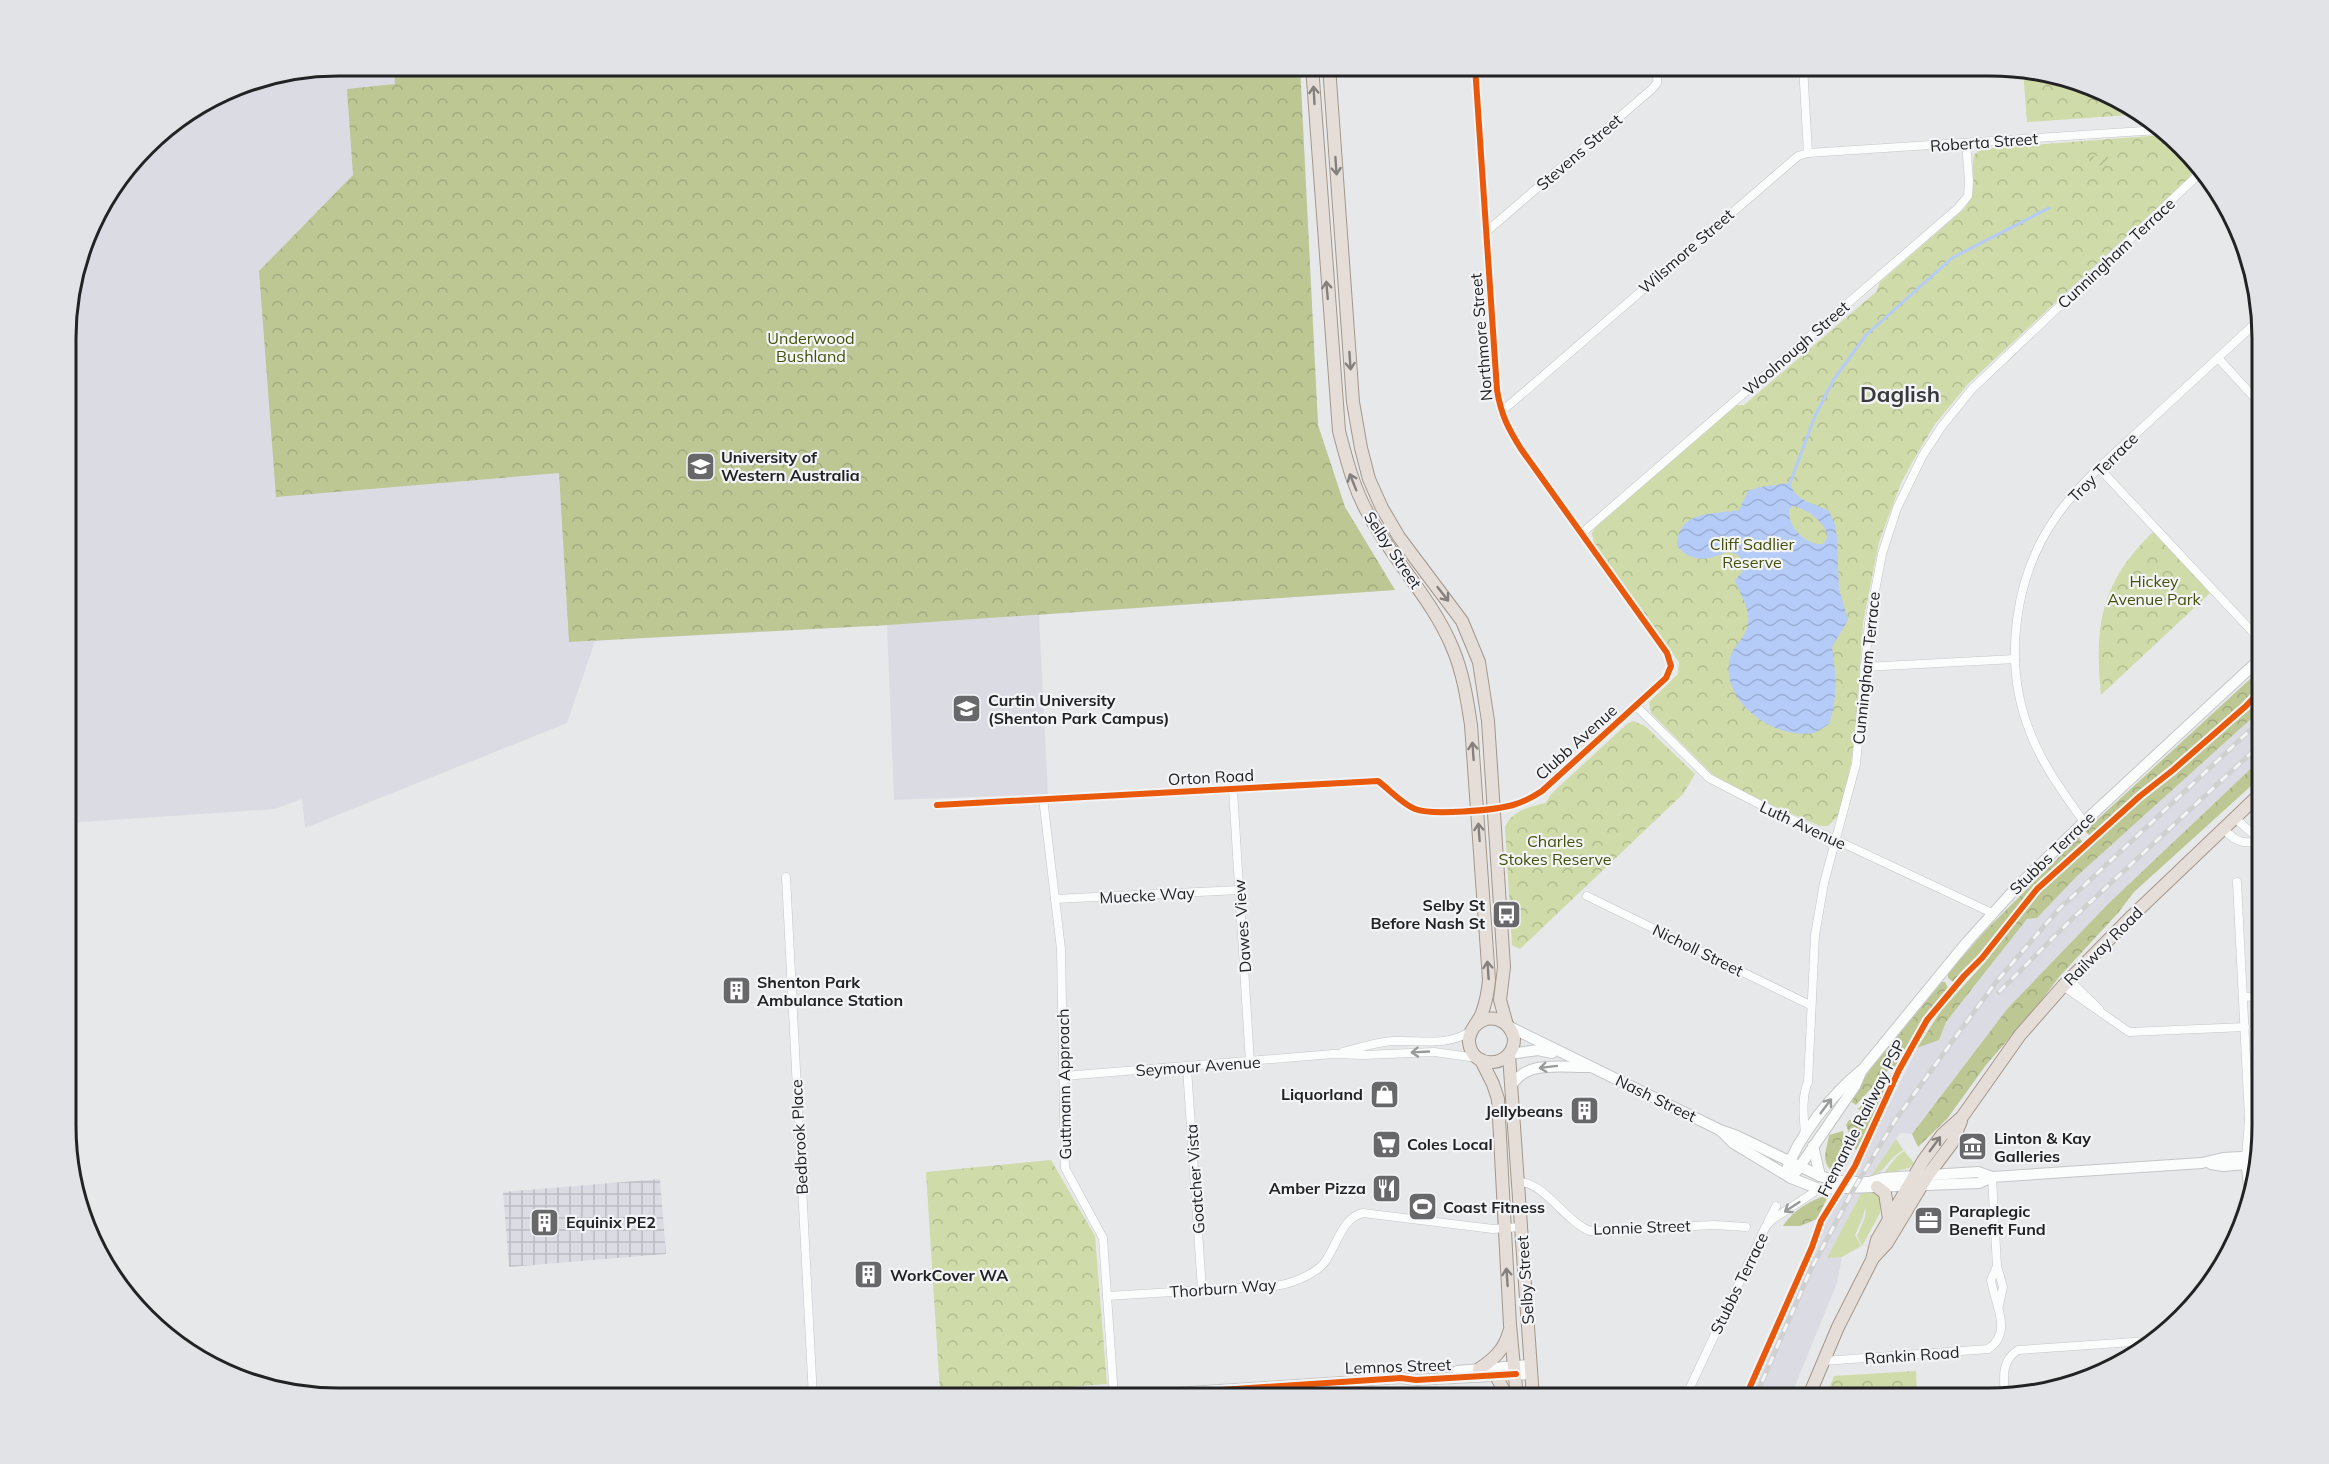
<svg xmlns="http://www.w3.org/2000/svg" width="2329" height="1464" viewBox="0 0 2329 1464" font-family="Mulish,sans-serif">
	<defs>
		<pattern id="industrial-grid" width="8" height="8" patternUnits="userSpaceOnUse" patternTransform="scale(1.5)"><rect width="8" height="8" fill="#dbdce3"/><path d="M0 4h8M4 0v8" fill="none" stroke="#bcbcc3"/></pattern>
		<pattern id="forest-crowns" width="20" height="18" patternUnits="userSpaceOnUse" patternTransform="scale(1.5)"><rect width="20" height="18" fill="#bcc794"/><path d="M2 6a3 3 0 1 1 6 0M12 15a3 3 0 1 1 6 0" fill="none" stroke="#a1ab7f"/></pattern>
		<pattern id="park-crowns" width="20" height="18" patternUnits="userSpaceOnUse" patternTransform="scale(1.5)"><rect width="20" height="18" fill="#cfdba8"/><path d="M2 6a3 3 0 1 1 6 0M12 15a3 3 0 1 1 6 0" fill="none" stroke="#b1bc90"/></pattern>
		<pattern id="garden-furrows" width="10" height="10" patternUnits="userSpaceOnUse" patternTransform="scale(1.5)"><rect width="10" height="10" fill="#cfdba8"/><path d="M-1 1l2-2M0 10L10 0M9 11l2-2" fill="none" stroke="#b1bc90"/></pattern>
		<pattern id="water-waves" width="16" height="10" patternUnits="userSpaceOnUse" patternTransform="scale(1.5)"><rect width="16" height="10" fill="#b5cbf8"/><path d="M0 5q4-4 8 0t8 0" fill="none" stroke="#9baed4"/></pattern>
	</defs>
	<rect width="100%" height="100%" fill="#e7e8e9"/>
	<!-- built -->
	<g fill="#dbdce3">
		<path d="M339,66H1300L1318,425L1345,507L1395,590L1039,615L1048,794L894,800L887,625L595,641L567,723L305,828L302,799L275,809L68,823V303L94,218L159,134L235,87Z"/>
		<path d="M2262,709V758L2108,904L2008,1008L1912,1134L1900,1133L1896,1139L1903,1150L1896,1154L1880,1173L1857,1177L1855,1173L1917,1048L1939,1040L1946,1022L2027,919L2037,918L2077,876Z"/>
		<path d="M1848,1192H1861L1864,1216L1855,1235L1861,1246L1842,1257L1837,1283L1790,1398H1749L1815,1248L1826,1219L1838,1201Z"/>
		<path d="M1484,1389L1495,1398H1336Z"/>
	</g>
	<!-- industrial -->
	<path fill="url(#industrial-grid)" d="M660,1179L666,1254L509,1267L503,1192Z"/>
	<!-- grass -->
	<g fill="#cfdba8">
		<path d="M1896,1139L1903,1150C1890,1157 1885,1171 1871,1176Z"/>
		<path d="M1904,1151L1914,1163L1909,1168L1883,1174L1897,1156Z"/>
		<path d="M1863,1190L1872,1191L1881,1198L1880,1213L1862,1246L1857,1236L1865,1217L1866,1207L1855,1235L1861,1246L1842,1257L1827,1258Z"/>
	</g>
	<!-- forest -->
	<g fill="url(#forest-crowns)">
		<path d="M394,66H1300L1318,425L1345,507L1395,590L888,625L569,642L559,473L276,497L259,271L353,175L347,89L395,84Z"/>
		<path d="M2262,668V683L2245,702L2168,769L2145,786L2091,837L2085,831Z"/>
		<path d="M2262,694V709L2077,876L2037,918L2027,919L1946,1022L1939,1040L1917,1048L1942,1009L1978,970L2042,890L2128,811L2172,775Z"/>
		<path d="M2262,758V776L2134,892L2118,913L2059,977L2038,1005L1986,1065L1947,1119L1918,1147L1912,1134L2008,1008L2108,904Z"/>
		<path d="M2079,837L2083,843L2033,889L1989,944L1953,982L1948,978V973L1987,929Z"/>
		<path d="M1942,982H1945L1948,988L1947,992L1929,1013L1897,1068L1889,1069L1856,1105L1850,1101L1871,1068Z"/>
		<path d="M1893,1073H1896L1856,1151L1846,1125L1849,1120H1866L1868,1115L1858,1109Z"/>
		<path d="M1843,1131L1849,1161L1843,1169L1835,1174C1819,1161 1827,1151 1829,1135Z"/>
		<path d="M1829,1194L1817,1219L1800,1226H1783C1794,1209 1810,1201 1829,1194Z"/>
	</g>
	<!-- park -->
	<g fill="url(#park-crowns)">
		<path d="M2023,70L2061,75L2144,114L2027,122Z"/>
		<path d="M2164,135L2195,169L2189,178L1968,384L1935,424L1914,459L1901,483L1879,542L1863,623L1856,728L1851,763L1839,815L1828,826H1820L1740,791L1713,775L1651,713L1649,702L1678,674L1679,662L1594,543L1592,533L1596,527L1736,405H1744L1876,292L1880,282L1964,209C1979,188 1970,177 1974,155L1981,149Z"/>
		<path d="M2154,531L2210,593L2101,695C2094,624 2101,582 2154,531Z"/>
		<path d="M1633,721L1645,726L1695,774L1683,794L1520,949L1512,945L1505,827C1511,811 1531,806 1546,803L1551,794L1627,724Z"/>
		<path d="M1051,1160L1095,1236L1107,1384L1025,1390L1024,1387L940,1392L926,1172Z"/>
		<path d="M1916,1371L1917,1397H1826L1834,1376Z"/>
	</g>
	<!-- garden -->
	<path fill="url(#garden-furrows)" d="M2108,155V159L2103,165L2090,166L2089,157Z"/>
	<!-- water -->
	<path fill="url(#water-waves)" fill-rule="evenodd" d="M1790,483C1796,502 1814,503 1829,511L1835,525L1837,538L1839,589L1848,620L1832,647C1836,674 1838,697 1829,724C1824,727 1819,731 1813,733C1779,739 1733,710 1729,675C1726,646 1744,644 1748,624C1751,608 1739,594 1735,580L1742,572L1744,562L1738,555L1727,551C1710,561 1691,563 1677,546C1678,510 1711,515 1739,510L1748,491L1760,487ZM1793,506C1807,509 1825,522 1828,537L1823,544C1806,546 1787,526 1789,509Z"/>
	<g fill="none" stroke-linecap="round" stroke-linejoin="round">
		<!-- stream -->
		<path stroke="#b5cbf8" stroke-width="3" d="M1790,483L1815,416L1834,379L1866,335L1952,258L2049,208"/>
		<defs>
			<g id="street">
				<path d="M1803,66L1808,153"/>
				<path d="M1486,232L1652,89L1657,83L1658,66"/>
				<path d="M2218,358L2262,406"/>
				<path d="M1501,412L1798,156L1808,153L2159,130"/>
				<path d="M2099,468L2262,642"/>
				<path d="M1581,534L1958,208L1968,196L1969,181L1966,143"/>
				<path d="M1864,667L2015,659"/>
				<path d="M1636,706L1709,778L1761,805L1992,913"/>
				<path d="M1233,790L1250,1063"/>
				<path d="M1043,798L1061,949L1065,1168L1103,1238L1114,1397"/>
				<path d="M937,805L1378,781C1390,790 1402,804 1415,809C1432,816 1495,810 1513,805C1523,802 1533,797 1542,791L1666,678L1671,666L1667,653L1521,449C1508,428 1501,415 1497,390L1475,66"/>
				<path d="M2235,818L2253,834L2262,836"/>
				<path d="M2084,822C2064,794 2042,764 2030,732C2002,662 2014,575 2058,514C2081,482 2112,456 2141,429C2181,392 2221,355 2261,318"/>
				<path d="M2223,829C2238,843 2242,844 2262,841"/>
				<path d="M786,877L813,1398"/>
				<path d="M2237,882L2249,1118L2253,1128L2254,1156"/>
				<path d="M1587,896L1810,1005"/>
				<path d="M1055,899L1239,890"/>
				<path d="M2069,980L2099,1009"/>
				<path d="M2063,986L2129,1032L2245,1027"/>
				<path d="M2243,997L2262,996"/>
				<path d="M1343,1052C1359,1048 1376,1042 1393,1041C1421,1040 1447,1047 1471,1031"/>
				<path d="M1187,1068L1202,1290"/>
				<path d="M1064,1076L1333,1054L1364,1055L1434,1052L1477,1058"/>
				<path d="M1805,1135C1804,1119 1801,1097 1808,1082L1815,935L1824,883L1856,764L1869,623L1882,554L1897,508L1923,455L1942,426L1972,389L2199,174"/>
				<path d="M2246,1157L2249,1120"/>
				<path d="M1992,1177L1997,1266L2003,1287L1999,1305"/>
				<path d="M1519,1182C1544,1182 1565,1221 1590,1231L1714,1225L1746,1227"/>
				<path d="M1768,1222L1776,1206"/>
				<path d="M1107,1296L1273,1286C1289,1285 1314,1275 1324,1263C1336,1248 1342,1217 1363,1213L1493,1229L1521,1227"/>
				<path d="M1824,1361L1988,1349C2014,1333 1994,1302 1991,1280L1997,1266"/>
				<path d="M2005,1397C2004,1378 2000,1362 2018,1350L2148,1341"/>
				<path d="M1685,1398L1766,1226L1773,1219L1819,1189"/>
			</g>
			<g id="secondary">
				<path d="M1508,1026L1720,1130L1737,1136L1820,1176L1833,1180L1850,1182H1869L1883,1178L1978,1172L1992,1177"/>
				<path d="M1510,1054L1538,1050L1552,1053"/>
				<path d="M1511,1087C1525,1059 1564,1068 1589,1067"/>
				<path d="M1720,1130L1733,1143L1791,1178L1819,1189L1979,1183L1992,1177L2202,1163L2223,1158L2260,1156"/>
				<path d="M1813,1146L1820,1176"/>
				<path d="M2246,1159L2251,1203"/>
				<path d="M2254,1159L2255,1180"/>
				<path d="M2211,1164L2223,1166L2258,1163"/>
				<path d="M1796,1172L1855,1086L1861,1072"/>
				<path d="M1785,1174C1798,1136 1832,1094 1863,1069L1967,942L2015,889L2084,822L2262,657"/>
				<path d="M1457,1371L1530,1365"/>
				<path d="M1102,1398L1401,1378L1416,1380L1531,1374"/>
			</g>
			<g id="primary">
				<path d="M1312,66L1339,431C1347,461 1354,490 1370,517C1395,563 1433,600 1453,649C1463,673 1467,699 1471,725L1489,980C1488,991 1486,1002 1482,1013C1478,1023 1468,1031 1469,1042C1472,1072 1515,1067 1514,1038C1509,1019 1489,1012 1475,1026"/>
				<path d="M1329,66L1353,402L1361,448L1369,479L1382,508L1399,537L1462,621L1479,662L1488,721L1504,967L1500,1000L1507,1025"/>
				<path d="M1509,1055L1533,1398"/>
				<path d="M1481,1060L1493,1084L1498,1099L1510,1325L1517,1398"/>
				<path d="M1877,1187L1885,1193L1889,1219"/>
				<path d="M1874,1257L1887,1243L1928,1175L1952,1143L1961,1121"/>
				<path d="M1479,1369C1494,1359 1504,1350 1509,1332"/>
				<path d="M1496,1376L1508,1398"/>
				<path d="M1808,1398L1838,1327L1872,1260L1877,1240L1923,1161L1942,1135L1962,1117L2020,1035L2063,986L2132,916L2262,792"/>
			</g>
		</defs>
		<!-- street casing -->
		<use href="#street" stroke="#c5c6c7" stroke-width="9"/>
		<!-- secondary casing -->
		<use href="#secondary" stroke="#c5c6c7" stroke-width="12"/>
		<!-- primary casing -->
		<use href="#primary" stroke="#a3978c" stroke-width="14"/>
		<!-- street -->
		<use href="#street" stroke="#fbfcfc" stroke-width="8"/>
		<!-- secondary -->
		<use href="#secondary" stroke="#fbfcfc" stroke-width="10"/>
		<!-- primary -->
		<use href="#primary" stroke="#e5ded8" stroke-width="12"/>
		<defs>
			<g id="rail">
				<path d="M1999,992L2072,919L2262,743"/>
				<path d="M1755,1398L1811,1269L1852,1192L1896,1119L1962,1028L1997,981L2058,910L2262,719"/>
			</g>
		</defs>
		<!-- rail casing -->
		<use href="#rail" stroke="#d0d0d0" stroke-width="5"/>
		<!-- rail -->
		<use href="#rail" stroke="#f3f4f7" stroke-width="3" stroke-dasharray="9" stroke-linecap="butt"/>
		<defs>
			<g id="cycleway">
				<path d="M937,805L1378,781C1390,790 1402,804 1415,809C1432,816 1495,810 1513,805C1523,802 1533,797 1542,791L1666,678L1671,666L1667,653L1521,449C1508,428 1501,415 1497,390L1475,66"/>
				<path d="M1102,1398L1401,1378L1416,1380L1516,1374"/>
				<path d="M1745,1398L1812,1247L1821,1221L1855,1166L1899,1070L1927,1020L1964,976L1982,958L2037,889L2140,796L2173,770L2246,706L2262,689"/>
			</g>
		</defs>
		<!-- cycleway casing -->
		<use href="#cycleway" stroke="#f3f4f7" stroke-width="10"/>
		<!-- cycleway -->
		<use href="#cycleway" stroke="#e8590c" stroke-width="6"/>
	</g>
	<!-- one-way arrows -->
	<defs><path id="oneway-shaft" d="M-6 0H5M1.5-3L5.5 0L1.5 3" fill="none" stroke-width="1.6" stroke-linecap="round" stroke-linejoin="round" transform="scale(1.5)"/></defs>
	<g stroke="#84807e">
		<use href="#oneway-shaft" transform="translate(1314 95) rotate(-93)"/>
		<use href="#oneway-shaft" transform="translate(1336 166) rotate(86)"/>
		<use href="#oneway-shaft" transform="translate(1327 290) rotate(-95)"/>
		<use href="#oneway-shaft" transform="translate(1350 361) rotate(86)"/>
		<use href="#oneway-shaft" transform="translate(1353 482) rotate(-112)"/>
		<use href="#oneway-shaft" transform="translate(1443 594) rotate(52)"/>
		<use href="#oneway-shaft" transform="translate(1473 751) rotate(-94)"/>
		<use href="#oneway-shaft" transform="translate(1479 832) rotate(-94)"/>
		<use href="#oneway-shaft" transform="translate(1488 970) rotate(-94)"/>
		<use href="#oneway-shaft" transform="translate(1935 1144) rotate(-54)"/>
		<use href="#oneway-shaft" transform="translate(1507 1277) rotate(-94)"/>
	</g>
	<g stroke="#9a9a9b">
		<use href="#oneway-shaft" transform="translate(1420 1052) rotate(177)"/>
		<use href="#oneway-shaft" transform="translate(1548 1067) rotate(173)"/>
		<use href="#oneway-shaft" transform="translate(1826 1106) rotate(-53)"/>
		<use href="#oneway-shaft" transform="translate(1792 1207) rotate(147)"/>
	</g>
	<!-- icons -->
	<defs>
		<symbol id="university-square" viewBox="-11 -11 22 22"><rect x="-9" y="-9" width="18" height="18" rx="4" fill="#68686a" stroke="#f3f4f7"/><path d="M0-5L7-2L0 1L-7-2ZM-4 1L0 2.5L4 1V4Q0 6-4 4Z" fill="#fff"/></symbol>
		<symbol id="bus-square" viewBox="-11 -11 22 22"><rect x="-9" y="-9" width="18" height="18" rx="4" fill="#68686a" stroke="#f3f4f7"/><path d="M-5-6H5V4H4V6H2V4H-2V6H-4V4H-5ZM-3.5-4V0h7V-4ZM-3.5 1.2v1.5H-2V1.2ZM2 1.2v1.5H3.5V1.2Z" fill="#fff"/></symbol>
		<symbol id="building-square" viewBox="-11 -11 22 22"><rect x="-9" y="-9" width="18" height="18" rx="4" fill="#68686a" stroke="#f3f4f7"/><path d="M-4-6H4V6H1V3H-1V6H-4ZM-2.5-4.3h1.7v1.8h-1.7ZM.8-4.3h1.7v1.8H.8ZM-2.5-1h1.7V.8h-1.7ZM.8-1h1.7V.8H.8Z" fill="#fff"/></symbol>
		<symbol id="shop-square" viewBox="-11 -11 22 22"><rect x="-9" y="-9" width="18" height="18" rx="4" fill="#68686a" stroke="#f3f4f7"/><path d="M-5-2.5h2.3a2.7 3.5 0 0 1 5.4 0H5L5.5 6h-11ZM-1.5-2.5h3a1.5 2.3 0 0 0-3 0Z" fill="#fff"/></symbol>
		<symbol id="supermarket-square" viewBox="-11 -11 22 22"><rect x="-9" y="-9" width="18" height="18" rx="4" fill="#68686a" stroke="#f3f4f7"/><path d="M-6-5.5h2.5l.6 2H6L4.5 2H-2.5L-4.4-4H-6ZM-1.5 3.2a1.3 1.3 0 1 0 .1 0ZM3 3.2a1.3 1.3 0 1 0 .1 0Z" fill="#fff"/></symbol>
		<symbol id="museum-square" viewBox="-11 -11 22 22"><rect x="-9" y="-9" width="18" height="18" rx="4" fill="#68686a" stroke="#f3f4f7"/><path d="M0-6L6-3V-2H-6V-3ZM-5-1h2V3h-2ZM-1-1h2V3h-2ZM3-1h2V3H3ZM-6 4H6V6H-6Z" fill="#fff"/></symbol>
		<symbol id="restaurant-square" viewBox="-11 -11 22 22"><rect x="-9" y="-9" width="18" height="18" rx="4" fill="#68686a" stroke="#f3f4f7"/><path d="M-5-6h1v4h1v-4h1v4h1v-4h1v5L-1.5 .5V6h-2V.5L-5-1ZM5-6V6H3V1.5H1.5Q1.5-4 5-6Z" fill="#fff"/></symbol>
		<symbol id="stadium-square" viewBox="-11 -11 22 22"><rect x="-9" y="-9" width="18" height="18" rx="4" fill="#68686a" stroke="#f3f4f7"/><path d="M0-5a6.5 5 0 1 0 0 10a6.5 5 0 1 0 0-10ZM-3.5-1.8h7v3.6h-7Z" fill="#fff"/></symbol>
		<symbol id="office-square" viewBox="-11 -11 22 22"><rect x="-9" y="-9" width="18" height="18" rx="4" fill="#68686a" stroke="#f3f4f7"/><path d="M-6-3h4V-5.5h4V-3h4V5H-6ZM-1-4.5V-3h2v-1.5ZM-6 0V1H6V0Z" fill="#fff"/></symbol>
	</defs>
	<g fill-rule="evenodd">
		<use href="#university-square" x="684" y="450" width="33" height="33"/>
		<use href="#university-square" x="950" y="692" width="33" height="33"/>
		<use href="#bus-square" x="1490" y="898" width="33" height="33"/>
		<use href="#building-square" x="720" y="974" width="33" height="33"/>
		<use href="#shop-square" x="1368" y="1078" width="33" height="33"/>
		<use href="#building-square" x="1568" y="1094" width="33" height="33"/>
		<use href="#supermarket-square" x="1370" y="1128" width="33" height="33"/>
		<use href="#museum-square" x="1956" y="1130" width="33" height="33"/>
		<use href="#restaurant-square" x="1370" y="1172" width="33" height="33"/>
		<use href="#stadium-square" x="1406" y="1190" width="33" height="33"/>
		<use href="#office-square" x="1912" y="1204" width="33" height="33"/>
		<use href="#building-square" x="528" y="1206" width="33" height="33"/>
		<use href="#building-square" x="852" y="1258" width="33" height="33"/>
	</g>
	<g text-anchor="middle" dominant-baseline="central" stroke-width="4.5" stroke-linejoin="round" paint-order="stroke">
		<!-- street labels -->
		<g font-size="16" fill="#232325" stroke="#f3f4f7">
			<text transform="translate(1984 142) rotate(-4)">Roberta Street</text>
			<text transform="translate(1579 152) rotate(-41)">Stevens Street</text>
			<text transform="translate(1686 251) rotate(-41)">Wilsmore Street</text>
			<text transform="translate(2116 253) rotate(-43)">Cunningham Terrace</text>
			<text transform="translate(1481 337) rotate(-95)">Northmore Street</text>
			<text transform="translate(1796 348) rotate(-41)">Woolnough Street</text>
			<text transform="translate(2103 467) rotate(-45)">Troy Terrace</text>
			<text transform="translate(1393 550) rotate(56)">Selby Street</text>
			<text transform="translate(1866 668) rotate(-84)">Cunningham Terrace</text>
			<text transform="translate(1576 742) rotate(-42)">Clubb Avenue</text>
			<text transform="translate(1211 777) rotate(-3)">Orton Road</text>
			<text transform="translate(1803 825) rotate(25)">Luth Avenue</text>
			<text transform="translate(2052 853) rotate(-44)">Stubbs Terrace</text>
			<text transform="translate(1147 895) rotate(-3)">Muecke Way</text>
			<text transform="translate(1242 926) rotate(-94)">Dawes View</text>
			<text transform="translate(2103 946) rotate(-45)">Railway Road</text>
			<text transform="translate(1698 950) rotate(26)">Nicholl Street</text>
			<text transform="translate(1198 1066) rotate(-4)">Seymour Avenue</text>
			<text transform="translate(1064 1084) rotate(-91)">Guttmann Approach</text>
			<text transform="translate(1656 1098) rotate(26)">Nash Street</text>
			<text transform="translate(1861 1118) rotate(-63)">Fremantle Railway PSP</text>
			<text transform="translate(799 1137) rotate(-93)">Bedbrook Place</text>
			<text transform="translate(1195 1179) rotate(-94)">Goatcher Vista</text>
			<text transform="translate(1642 1227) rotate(-2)">Lonnie Street</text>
			<text transform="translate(1525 1280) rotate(-94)">Selby Street</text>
			<text transform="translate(1739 1283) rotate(-64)">Stubbs Terrace</text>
			<text transform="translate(1223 1288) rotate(-4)">Thorburn Way</text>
			<text transform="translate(1912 1355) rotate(-4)">Rankin Road</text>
			<text transform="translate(1398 1366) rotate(-2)">Lemnos Street</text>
		</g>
		<!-- park labels -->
		<g font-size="16" fill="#455109" stroke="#f3f4f7">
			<text x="811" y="338">Underwood<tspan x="811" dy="18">Bushland</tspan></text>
			<text x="1752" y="544">Cliff Sadlier<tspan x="1752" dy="18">Reserve</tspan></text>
			<text x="2154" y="581">Hickey<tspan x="2154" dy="18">Avenue Park</tspan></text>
			<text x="1555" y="841">Charles<tspan x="1555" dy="18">Stokes Reserve</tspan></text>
		</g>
		<!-- poi labels -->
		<g font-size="16" font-weight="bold" fill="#232325" stroke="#f3f4f7" text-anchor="start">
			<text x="721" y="457">University of<tspan x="721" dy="18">Western Australia</tspan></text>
			<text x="988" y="700">Curtin University<tspan x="988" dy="18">(Shenton Park Campus)</tspan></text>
			<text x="1485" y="905" text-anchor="end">Selby St<tspan x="1485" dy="18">Before Nash St</tspan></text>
			<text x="757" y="982">Shenton Park<tspan x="757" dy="18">Ambulance Station</tspan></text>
			<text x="1363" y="1094" text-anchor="end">Liquorland</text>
			<text x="1563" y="1111" text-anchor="end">Jellybeans</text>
			<text x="1994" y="1138">Linton &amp; Kay<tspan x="1994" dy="18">Galleries</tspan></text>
			<text x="1407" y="1144">Coles Local</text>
			<text x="1366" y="1188" text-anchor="end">Amber Pizza</text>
			<text x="1443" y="1207">Coast Fitness</text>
			<text x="1949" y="1211">Paraplegic<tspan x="1949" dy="18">Benefit Fund</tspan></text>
			<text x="566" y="1222">Equinix PE2</text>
			<text x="890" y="1275">WorkCover WA</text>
		</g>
		<!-- district labels -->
		<g font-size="22" font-weight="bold" fill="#39393c" stroke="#f3f4f7">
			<text x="1900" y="394">Daglish</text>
		</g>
	</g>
	<!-- crop -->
	<path d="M0 0H2329V1464H0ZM338 76H1990A262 262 0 0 1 2252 338V1126A262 262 0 0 1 1990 1388H338A262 262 0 0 1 76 1126V338A262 262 0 0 1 338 76Z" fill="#e2e3e6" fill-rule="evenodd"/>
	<path fill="none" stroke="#232325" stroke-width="3" d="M338 76H1990A262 262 0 0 1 2252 338V1126A262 262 0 0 1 1990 1388H338A262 262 0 0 1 76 1126V338A262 262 0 0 1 338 76Z"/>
</svg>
